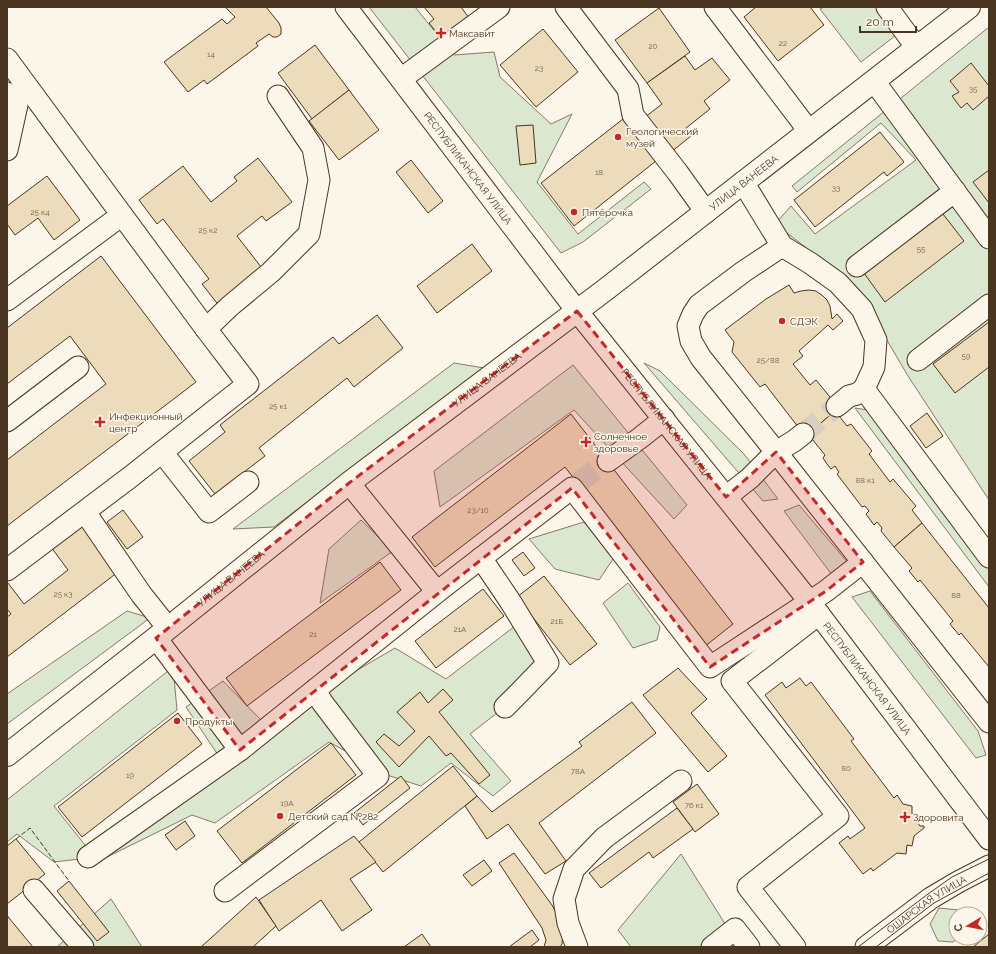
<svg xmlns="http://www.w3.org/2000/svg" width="996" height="954" viewBox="0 0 996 954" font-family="Raleway,sans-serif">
	<rect width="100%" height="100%" fill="#fbf6e9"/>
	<!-- green -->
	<g fill="#dce7d0" stroke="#887966">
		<path d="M369,7H415L454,55L494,52L500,77L551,124L572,114L537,182L578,234L644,182L651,189L583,242L561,253Z"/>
		<path d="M824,7H879L895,36L861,62L820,9Z"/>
		<path d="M989,27V500L908,376L854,284L775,224L791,206L815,234L916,160L881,123L797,192L792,186Z"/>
		<path d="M454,363L484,368L274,527L233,529Z"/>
		<path d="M644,363L660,371L744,454L778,499L763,501Z"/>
		<path d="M573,365L687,505L674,519L574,410L440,507L434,471Z"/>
		<path d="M855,408L874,411L989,565V587Z"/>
		<path d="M799,505L849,564L835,579L784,511Z"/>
		<path d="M361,520L393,551L320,603L329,549Z"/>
		<path d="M584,522L613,559L599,580L555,569L529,539Z"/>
		<path d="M628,583L660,627L657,640L633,648L603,603Z"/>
		<path d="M870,591L978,731L986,755L976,758L852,597Z"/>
		<path d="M127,611L150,618L7,724V694Z"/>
		<path d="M515,626L555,668L470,734L511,781L493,796L451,763L421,786L390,776L329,742L215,823L192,815L101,860L80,859L54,862L17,834L7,842V800L173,667L177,710L54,806L89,850L218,755L186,707L223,681L265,724L395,648L446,679Z"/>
		<path d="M681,854L734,938L723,947H631L618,930Z"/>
		<path d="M111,899L142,947H57Z"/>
		<path d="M939,908L959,910L960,914H956V938H959L953,942L938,941L930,924Z"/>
	</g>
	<!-- building -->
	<g fill="#ecdcbc" stroke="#4a3520">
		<path d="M225,7H266L279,23L281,28V34L277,37H273L269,34L256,43L258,46L207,84L204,80L188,92L164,62L222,19L227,24L235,17Z"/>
		<path d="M424,7H461L469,18L442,39L429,23L434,19Z"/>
		<path d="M756,7H810L824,25L778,61L744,17Z"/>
		<path d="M659,8L690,52L647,83L615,40Z"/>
		<path d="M543,29L578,72L536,107L500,65Z"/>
		<path d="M315,45L349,90L312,119L278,73Z"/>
		<path d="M685,56L695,70L712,58L730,80L704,101L710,109L686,128L691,136L671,152L644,118L662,104L647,83Z"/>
		<path d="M971,63L989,86V96L973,110L967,103L961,108L952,96L959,92L950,81Z"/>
		<path d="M349,90L379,130L339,160L309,121Z"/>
		<path d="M623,119L656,161L574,226L541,183Z"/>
		<path d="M533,125L536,163L520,165L516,126Z"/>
		<path d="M880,132L904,162L887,176L884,172L815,227L794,200Z"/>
		<path d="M258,158L292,202L266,221L262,216L237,236L265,272L220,307L202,284L209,279L163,219L157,224L139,200L183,166L211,202L237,181L234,177Z"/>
		<path d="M411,160L443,201L428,213L396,172Z"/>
		<path d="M989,170V203L973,182Z"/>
		<path d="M47,176L80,220L54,240L38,218L15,235L7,224V206Z"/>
		<path d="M939,209L964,241L885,302L861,269Z"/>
		<path d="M472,244L492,271L437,313L417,286Z"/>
		<path d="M101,256L196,382L7,526V460L106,384L70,336L7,384V328Z"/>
		<path d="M789,285L794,293L801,291L809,290L816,291L823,296L827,300L830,306L832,319L837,314L843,321L833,330L828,325L799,351L803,356L793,364L810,385L816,380L839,408L805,436L765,384L760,387L732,352L734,342L725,330L766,299Z"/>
		<path d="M377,315L403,348L354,387L347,378L259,448L265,456L215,494L189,461L225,432L220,425L333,337L339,344Z"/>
		<path d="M989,322V367L955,393L933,364Z"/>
		<path d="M835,411L847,426L851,424L872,451L869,454L890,482L893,479L916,506L912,510L922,523L894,547L881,531L882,528L877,522L874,525L866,514L869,511L865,506L862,507L837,474L839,472L835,466L831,469L827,464L823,458L825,455L808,434Z"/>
		<path d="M927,413L943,436L926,448L910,426Z"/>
		<path d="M571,414L733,624L704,647L565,467L435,567L412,537Z"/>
		<path d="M123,510L143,537L127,549L107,522Z"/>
		<path d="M922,523L989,608V667L961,633L959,635L950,624L953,621L920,580L918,582L909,571L912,568L894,547Z"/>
		<path d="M82,524L118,572L7,657V617L11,614L7,609V584L8,583L24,604L68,570L51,547Z"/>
		<path d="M523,552L535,568L524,576L512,560Z"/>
		<path d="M380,562L401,590L247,706L226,678Z"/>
		<path d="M544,576L597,644L570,665L517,597Z"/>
		<path d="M483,589L504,616L436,668L415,641Z"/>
		<path d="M678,668L707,699L691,713L727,756L708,772L643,695Z"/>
		<path d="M800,678L806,686L811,682L854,739L851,741L894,798L897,795L903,804L912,806V814L916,815V820L920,826H924V828L914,836L912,846L907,845L906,854L897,853L873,871L871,868L863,874L839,843L848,836L850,839L865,828L765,695L782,682L786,688Z"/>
		<path d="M443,689L453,700L439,712L490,775L479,784L451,753L446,756L429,736L399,767L376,742L384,734L399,746L415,731L397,712L420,692L428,703Z"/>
		<path d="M632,702L656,733L539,823L566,861L545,874L508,824L487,839L465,806L477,796L492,812L582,746L579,742Z"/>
		<path d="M178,713L202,744L82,837L58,807Z"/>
		<path d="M331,743L356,775L242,863L217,831Z"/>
		<path d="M453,766L477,796L383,872L359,842Z"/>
		<path d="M401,776L410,788L363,825L354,813Z"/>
		<path d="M697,784L719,814L695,832L673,802Z"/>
		<path d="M677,808L693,829L653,858L649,852L601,888L589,873Z"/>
		<path d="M185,821L195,836L176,850L165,835Z"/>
		<path d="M354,836L376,862L350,879L372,910L342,931L321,900L279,931L259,900Z"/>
		<path d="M16,839L45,874L7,904V846Z"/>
		<path d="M514,853L552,905L560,920L563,933L562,944L560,947H544L546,940L542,928L499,863Z"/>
		<path d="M484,860L492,871L472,886L463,875Z"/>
		<path d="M69,881L109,932L97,941L57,891Z"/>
		<path d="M256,897L276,926L253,947H201Z"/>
		<path d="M7,915L9,918L33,947H7Z"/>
		<path d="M532,930L539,940L530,947H509Z"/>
		<path d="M422,934L431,947H404Z"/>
		<path d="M989,934V947H973Z"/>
	</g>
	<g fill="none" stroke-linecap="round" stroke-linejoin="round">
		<!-- minor-tunnel -->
		<g stroke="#d8cfc1" stroke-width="21" stroke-dasharray="21 10" stroke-linecap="butt">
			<path d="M803,434L837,406"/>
			<path d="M578,483L608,461"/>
		</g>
		<defs>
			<g id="minor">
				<path id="s1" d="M346,7L577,311L809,601L989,839"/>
				<path d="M566,7L628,89L633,115L678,173L706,212"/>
				<path d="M715,7L809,131"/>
				<path d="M887,7L917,48"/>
				<path d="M7,59L206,329L248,384L129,478L7,570"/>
				<path d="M401,79L499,7"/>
				<path d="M874,81L989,238"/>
				<path d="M7,93L17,105L7,150"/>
				<path d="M743,182L782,246L810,263L838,283L862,309L876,340L874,367L864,389L989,557"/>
				<path d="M782,246L743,272L699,305L693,314L688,326L691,341L701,358L776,452L989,722"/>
				<path d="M857,266L955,191"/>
				<path d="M7,300L122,215"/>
				<path d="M206,329L230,306L271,272L309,234L319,180L313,148L278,96"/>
				<path d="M918,360L989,305"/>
				<path d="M837,406L849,396L857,394L864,389"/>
				<path d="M7,421L78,367"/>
				<path d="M162,452L209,512L248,482"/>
				<path d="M608,461L640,438L664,419"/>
				<path d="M726,497L750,478L776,452L794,441L803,434"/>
				<path d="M85,512L141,594L168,628"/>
				<path d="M481,558L510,601L548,663L521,691L505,707"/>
				<path d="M437,592L572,488L710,667L826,591L863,562"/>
				<path d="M156,638L240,750"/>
				<path d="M88,857L240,750L437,592L349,483"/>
				<path d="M34,890L83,947"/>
				<path d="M225,891L378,776L322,702L315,690"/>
				<path d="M577,947L568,923L564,899L574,869L604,838L681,781"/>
				<path d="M712,947L735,929L749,947"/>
				<path d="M795,947L748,887L838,816L732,681L819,614"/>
				<path id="s2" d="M866,947L931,898L958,882L989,866"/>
			</g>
			<g id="major">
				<path id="s3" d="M7,755L156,638L349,483L605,290L969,7"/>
			</g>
		</defs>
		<!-- minor casing -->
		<use href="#minor" stroke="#4a3520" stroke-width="23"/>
		<!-- major casing -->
		<use href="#major" stroke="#4a3520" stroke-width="24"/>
		<!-- minor -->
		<use href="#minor" stroke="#fbf6e9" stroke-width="21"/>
		<!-- major -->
		<use href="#major" stroke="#fbf6e9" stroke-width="22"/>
		<!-- tram -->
		<g stroke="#4a3520" stroke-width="1">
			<path d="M858,947L928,894L952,877L989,859"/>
			<path d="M876,947L934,903L989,873"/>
		</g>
		<!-- fence -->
		<path stroke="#4a3520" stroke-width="1" stroke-dasharray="5 2" stroke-linecap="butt" d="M16,839L30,828L69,881"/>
	</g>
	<!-- marked area -->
	<path fill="#c62828" fill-opacity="0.2" stroke="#c62828" stroke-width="3" stroke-dasharray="8 5" stroke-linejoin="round" d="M577,311L726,497L776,452L863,562L826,591L710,667L572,488L240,750L156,638L349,483Z"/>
	<!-- markers -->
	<g fill="#c62828" stroke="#fbf6e9" stroke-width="1.5">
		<path d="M439 27h4v4h4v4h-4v4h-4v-4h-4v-4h4z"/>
		<circle cx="618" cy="137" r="4"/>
		<circle cx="574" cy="212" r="4"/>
		<circle cx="782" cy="321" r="4"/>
		<path d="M98 416h4v4h4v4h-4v4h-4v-4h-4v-4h4z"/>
		<path d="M584 436h4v4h4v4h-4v4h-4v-4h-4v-4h4z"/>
		<circle cx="177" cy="721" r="4"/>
		<circle cx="280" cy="816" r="4"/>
		<path d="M903 811h4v4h4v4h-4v4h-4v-4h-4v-4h4z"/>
	</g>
	<g text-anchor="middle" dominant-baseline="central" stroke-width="3" stroke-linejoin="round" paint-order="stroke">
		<!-- number labels -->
		<g font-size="8" fill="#725f47">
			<text x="783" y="43">22</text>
			<text x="653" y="46">20</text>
			<text x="211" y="54">14</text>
			<text x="539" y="68">23</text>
			<text x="973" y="89">35</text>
			<text x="599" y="172">18</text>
			<text x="836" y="188">33</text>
			<text x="40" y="212">25 к4</text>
			<text x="208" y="230">25 к2</text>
			<text x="921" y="249">55</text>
			<text x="966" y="356">59</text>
			<text x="768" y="360">25/88</text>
			<text x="278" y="406">25 к1</text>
			<text x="865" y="480">88 к1</text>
			<text x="478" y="510">23/10</text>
			<text x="63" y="594">25 к3</text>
			<text x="956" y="595">88</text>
			<text x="557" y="621">21Б</text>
			<text x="460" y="629">21А</text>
			<text x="313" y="634">21</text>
			<text x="846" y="768">80</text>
			<text x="578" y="771">78А</text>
			<text x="130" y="775">19</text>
			<text x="287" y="803">19А</text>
			<text x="694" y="805">76 к1</text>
		</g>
		<!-- poi labels -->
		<g font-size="10" fill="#4a3520" stroke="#fbf6e9" text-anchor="start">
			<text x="449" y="33">Максавит</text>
			<text x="626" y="131">Геологический<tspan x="626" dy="12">музей</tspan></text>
			<text x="582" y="212">Пятёрочка</text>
			<text x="790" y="321">СДЭК</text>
			<text x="109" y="416">Инфекционный<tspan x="109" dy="12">центр</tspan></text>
			<text x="594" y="436">Солнечное<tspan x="594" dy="12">здоровье</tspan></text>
			<text x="185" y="721">Продукты</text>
			<text x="288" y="816">Детский сад №282</text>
			<text x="913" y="817">Здоровита</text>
		</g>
		<!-- street labels -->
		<g font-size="10" fill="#4a3520" stroke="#fbf6e9">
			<text stroke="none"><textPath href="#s1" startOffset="202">РЕСПУБЛИКАНСКАЯ УЛИЦА</textPath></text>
			<text stroke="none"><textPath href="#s3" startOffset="933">УЛИЦА ВАНЕЕВА</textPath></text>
			<text stroke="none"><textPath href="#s3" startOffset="609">УЛИЦА ВАНЕЕВА</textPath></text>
			<text stroke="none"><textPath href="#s1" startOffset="526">РЕСПУБЛИКАНСКАЯ УЛИЦА</textPath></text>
			<text stroke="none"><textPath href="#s3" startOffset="285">УЛИЦА ВАНЕЕВА</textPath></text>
			<text stroke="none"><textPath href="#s1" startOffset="850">РЕСПУБЛИКАНСКАЯ УЛИЦА</textPath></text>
			<text stroke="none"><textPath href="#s2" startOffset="74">ОШАРСКАЯ УЛИЦА</textPath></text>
		</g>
	</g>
	<!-- border -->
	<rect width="996" height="954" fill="none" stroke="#4a3520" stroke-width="16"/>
	<!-- north arrow -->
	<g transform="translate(968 926) rotate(260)"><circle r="19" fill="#fbf6e9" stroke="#b4a999"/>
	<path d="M0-3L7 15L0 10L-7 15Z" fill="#c62828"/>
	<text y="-6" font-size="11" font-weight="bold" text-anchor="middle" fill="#4a3520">С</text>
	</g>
	<!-- scale -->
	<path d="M860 26v6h56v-6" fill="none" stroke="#4a3520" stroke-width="2"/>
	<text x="866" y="26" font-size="12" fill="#4a3520" stroke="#fbf6e9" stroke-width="3" paint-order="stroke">20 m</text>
</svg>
